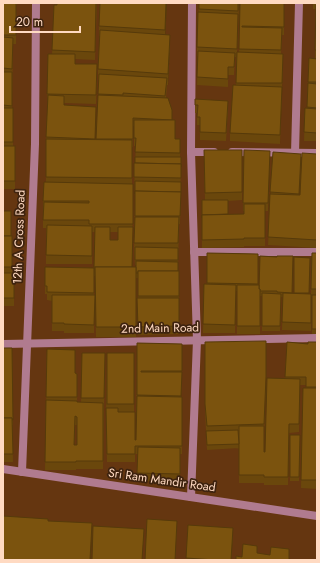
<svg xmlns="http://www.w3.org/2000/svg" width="320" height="563" font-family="Jost,sans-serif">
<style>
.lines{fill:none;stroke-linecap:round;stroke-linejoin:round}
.street{stroke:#b07b8f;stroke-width:8}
.wall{fill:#6a470c;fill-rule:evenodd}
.shaded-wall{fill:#563a0a}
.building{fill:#7b530e;stroke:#563a0a;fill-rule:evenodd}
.labels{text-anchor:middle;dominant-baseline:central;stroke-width:3.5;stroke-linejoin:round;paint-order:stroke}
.street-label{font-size:12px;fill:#ffdac2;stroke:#3e230f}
</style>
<rect width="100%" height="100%" fill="#653610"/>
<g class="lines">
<g class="street">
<path d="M191 152H214"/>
<path d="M232 152 317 153"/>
<path d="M295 153 299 3"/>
<path d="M194 252H317"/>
<path d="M3 344 317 338"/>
<path d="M3 469 317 516"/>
<path d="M22 472 35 144 36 3"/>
<path d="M191 497 197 340 191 152 192 3"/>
</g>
</g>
<g class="wall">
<path d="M3 3H17V5H16V44H13L12 108H13V146H15V189H3Z"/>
<path d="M97 3 95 60 75 59V64H97L96 104 64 103V105L96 115 95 139H96L99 80H98V69L100 36H99V26L167 3 165 35 170 45 168 85H167L166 98 172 120 175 139H180V157H181L180 224H179L178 265V271H179V334L138 335V278H136V265H135L134 251 135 199 134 163H135L136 146H134V126H133V147H132V184H133L132 267H136V337H96L95 276H94L95 232H92V264H46V228H43V201L46 182V139L48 102 47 94 52 54 54 5ZM110 232H118V240H110Z"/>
<path d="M199 3H239L237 52H239L240 3H284V35H282L281 53 283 62 280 144 230 141V133L236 85V57H235L234 75H228V87L197 85 198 56H197V47Z"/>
<path d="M313 3H317V58H315L316 9H313Z"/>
<path d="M309 58 317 59V141H304L305 108H307Z"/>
<path d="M195 105 228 109 226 141 200 140V125H197V113H195Z"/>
<path d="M204 150H242V200L228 201V214H244V211H243L244 150 270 159 268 211H265V246H244V247L202 248V200H205Z"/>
<path d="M273 152 301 162 299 195H300L317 154V248L268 245Z"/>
<path d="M3 211 11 236H12V273H14V306H3Z"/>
<path d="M207 253 258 254V285L259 289 277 257 293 256 292 294H311L312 253H317V334H312V297H311V331L282 330 283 297H281L280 331H262V296H260V334H237V291H236L235 333H203L204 284H207Z"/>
<path d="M45 267 94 268V333H64V331H52V301L47 300V294H45Z"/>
<path d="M205 342 266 385 264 432V452H265L285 379 287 342 308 344 317 342V489L301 488 303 388H306V385H300L299 432 289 433 288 485H264V483H239V433H238L239 448 207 450 205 412Z"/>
<path d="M137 343 182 344 181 397H182V454H180V482L137 481 138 454H135V462H107L106 416 107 353H134V412L135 440H136Z"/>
<path d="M3 348 13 420V425H12L13 462H3Z"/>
<path d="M47 349 75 373 77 374V402L81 403 82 353H105L103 469H76V470H45ZM75 425H77V445H74Z"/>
<path d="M290 435H300L299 481H290Z"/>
<path d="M188 525 233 536 231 560H186Z"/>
</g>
<g class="shaded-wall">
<path d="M166 3H167L165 41V30Z"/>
<path d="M170 35V45L168 85V74Z"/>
<path d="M283 54 282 95 280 144 282 87Z"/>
<path d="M270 151V159L268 211V203Z"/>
<path d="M92 523 91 560H90Z"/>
<path d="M233 528V536L231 560Z"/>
</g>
<g class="building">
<rect x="3" y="3" width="13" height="32"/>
<path d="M57 3H96L95 52 52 50 54 5H57Z"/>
<path d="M100 3H166L165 30 99 26Z"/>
<path d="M199 3H238V11L199 9Z"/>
<path d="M240 3H284V27L242 26V27L282 28 281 50 239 49Z"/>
<path d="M316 5H317V50H315Z"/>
<path d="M198 12 238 14 237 49 197 47Z"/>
<path d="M100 30 170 35 168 74 98 69Z"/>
<path d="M3 37 13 38 12 69 3 68Z"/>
<path d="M198 51 235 53 234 67H228V79L197 77Z"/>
<path d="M237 52 283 54 282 83H236Z"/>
<path d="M48 54H75V64H97L96 95 47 94Z"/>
<path d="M309 58 317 59V82H308Z"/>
<path d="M3 72H12V106L3 105Z"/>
<path d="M99 74 167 78 165 96 123 93V95L98 94Z"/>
<path d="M308 83 317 84V108L307 107Z"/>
<path d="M233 85 282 87 280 135 230 133Z"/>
<path d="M48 95 64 96V105L96 107 95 139 46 137Z"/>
<path d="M98 95 168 98 172 110V120L133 118V139H96Z"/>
<path d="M195 99 228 101 226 133 200 132V117H197L198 105H195Z"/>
<rect x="3" y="108" width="10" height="34"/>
<path d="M305 108 317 109V133L304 132Z"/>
<path d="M134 120H175V139H180V153L135 152 136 138H134Z"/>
<path d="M46 139 132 140V178L46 177Z"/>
<rect x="3" y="146" width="12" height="35"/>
<path d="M204 150H242V192L205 193Z"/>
<path d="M244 150 270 151 268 203H243Z"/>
<path d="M273 152 301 154 299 194 270 192Z"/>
<path d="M302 153 317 154V240L268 237 270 194 300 195Z"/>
<path d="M135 157H181V167V164L135 163Z"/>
<path d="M134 163 181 164V178L134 177Z"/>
<path d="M135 181 181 182V192L135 191V194Z"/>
<path d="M44 182 133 184V224H89V220H43L44 202 89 203V201H43Z"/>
<path d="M135 191 181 192 180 216H135Z"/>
<path d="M202 200H228V214L202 215V218Z"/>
<path d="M244 204H265V238H244V239L202 240V215L244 214Z"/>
<rect x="3" y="211" width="8" height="25"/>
<path d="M135 217H179L178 243H134Z"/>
<path d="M47 225 92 226V256L46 255Z"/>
<path d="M95 227H110V240H118V227H133L132 267H94Z"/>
<rect x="3" y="236" width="9" height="31"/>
<path d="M135 247 178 248V260H135Z"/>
<path d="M207 253 258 254V284L207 283Z"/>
<path d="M312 253H317V289H311Z"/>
<path d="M260 256 277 257V256H293L292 293 277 292V291H260V289H259Z"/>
<path d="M294 257 310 258 309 293H294Z"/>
<path d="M136 261 178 262V271H138V273H136Z"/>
<path d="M45 267 94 268V293L47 292V286H45Z"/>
<path d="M95 267H136V327H96Z"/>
<rect x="138" y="271" width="41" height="25"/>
<rect x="3" y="273" width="11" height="25"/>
<path d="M204 284 236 285 235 325 203 324Z"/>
<path d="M237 285H259V289H260V326H237Z"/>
<path d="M262 293 281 294 280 326H262Z"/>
<path d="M283 293 311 294V323L282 322Z"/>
<path d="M52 295H95L94 325 64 324V323H52Z"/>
<rect x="312" y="295" width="5" height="34"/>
<path d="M137 298H179V326L138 327Z"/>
<path d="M266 341V377L264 424 207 426 205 404V342Z"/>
<path d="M287 342 308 344V342H317V387H306V377H285Z"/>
<path d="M137 343 182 344V371H141V372H182L181 396 137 395Z"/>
<path d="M3 348H12L13 420H12V418H3Z"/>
<path d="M47 349 75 350V373L77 374V397H46Z"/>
<path d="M82 353H105L104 398H81Z"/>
<rect x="107" y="353" width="27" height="51"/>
<path d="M267 378 300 379 299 424H289L288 477H264V475H239V426H264V452H265Z"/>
<path d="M303 388H317V480H301Z"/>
<path d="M137 396 182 397V446H135V454H107L106 408H118V412H135V440H136Z"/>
<path d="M46 400 77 401V402L103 403V461H76V462H45ZM75 416 77 417V445H74Z"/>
<path d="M3 418H12L13 454H3Z"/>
<path d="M238 430 239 444 207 445 206 431Z"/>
<path d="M290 435H300L299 477H290Z"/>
<path d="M138 447 180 448V474L137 473Z"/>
<path d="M3 516 48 519V521L92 523 90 560H3Z"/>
<path d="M147 519 177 521 175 560H145Z"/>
<path d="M188 525 233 528 231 560H215L186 558Z"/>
<path d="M93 526 144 529 142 560H92Z"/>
<path d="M243 544 257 546V553L270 555 271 547 289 549V559L294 560H236V556L242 557Z"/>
</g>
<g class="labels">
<g class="street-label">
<text transform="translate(19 237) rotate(-88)">12th A Cross Road</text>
<text transform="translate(160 328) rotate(-1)">2nd Main Road</text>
<text transform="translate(162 480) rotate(8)">Sri Ram Mandir Road</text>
</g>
</g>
<rect width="320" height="563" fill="none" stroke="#ffdac2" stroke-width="8"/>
<path d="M10 26v6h70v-6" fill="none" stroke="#ffdac2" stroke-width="2"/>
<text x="16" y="26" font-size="12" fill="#ffdac2" stroke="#3e230f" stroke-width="3" paint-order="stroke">20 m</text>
</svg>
